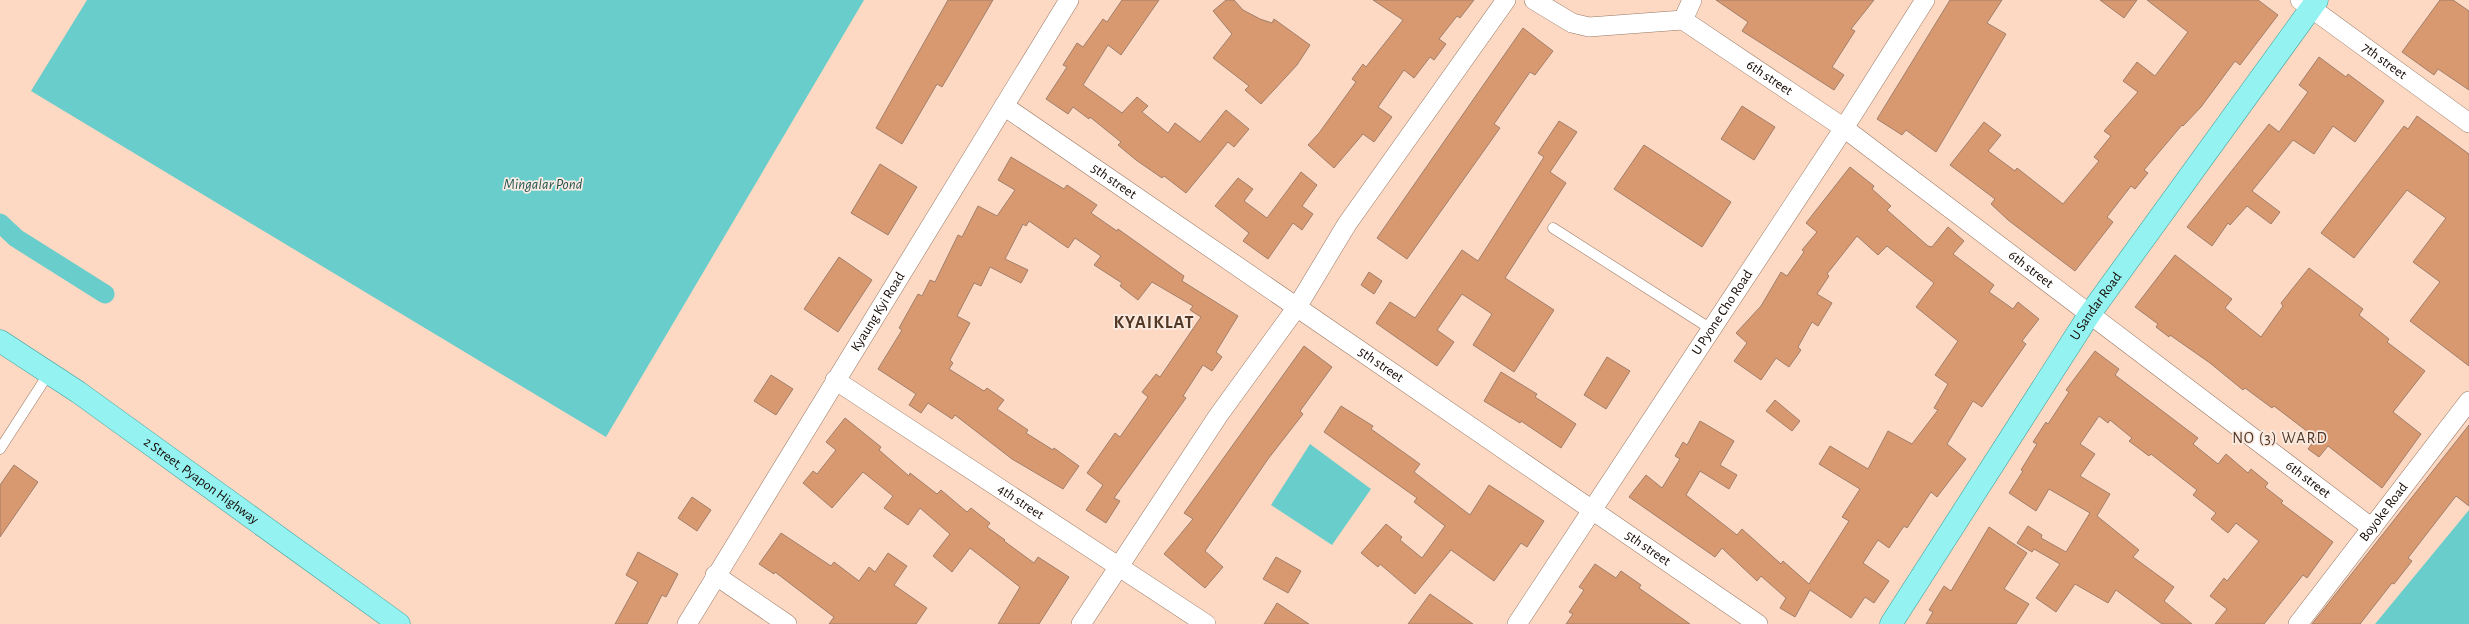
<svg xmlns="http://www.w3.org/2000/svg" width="2469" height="624" font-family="'Alegreya Sans',sans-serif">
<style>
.water{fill:#68cdcb}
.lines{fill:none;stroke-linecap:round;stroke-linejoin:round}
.canal{stroke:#68cdcb;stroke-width:19}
.building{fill:#d99970;stroke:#a07f6b}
.lane-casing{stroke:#977763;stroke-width:11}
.street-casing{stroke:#977763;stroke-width:20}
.primary-casing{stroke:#389b97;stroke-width:23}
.lane{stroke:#fff;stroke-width:10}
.street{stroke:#fff;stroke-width:19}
.primary{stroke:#94f2f1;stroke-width:22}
.labels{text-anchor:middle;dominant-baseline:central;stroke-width:3.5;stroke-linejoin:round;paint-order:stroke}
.street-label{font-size:14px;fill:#140803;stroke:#faebe2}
.water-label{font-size:15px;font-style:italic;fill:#265453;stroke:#faebe2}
.quarter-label{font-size:16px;letter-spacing:1px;fill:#543826;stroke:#faebe2}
.district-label{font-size:18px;font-weight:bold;letter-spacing:1px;fill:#543826;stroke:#faebe2}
</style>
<rect width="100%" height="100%" fill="#fdd9c3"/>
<g class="water">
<path d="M87 0H864L606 437 31 91Z"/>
<path d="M1310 444 1371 489 1332 545 1271 505Z"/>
<path d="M2469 510V624H2375Z"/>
</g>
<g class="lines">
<path class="canal" d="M0 223 16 238 105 294"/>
</g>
<g class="building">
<path d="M948 0H993L942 87 937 84 902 144 876 128Z"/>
<path d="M1122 0H1159L1121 55 1108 45 1083 85 1122 113 1137 97 1148 106 1142 112 1168 133 1175 123 1200 142 1226 110 1249 129 1234 147 1228 142 1186 193 1164 176 1162 178 1136 160 1118 145 1121 142 1090 117 1089 119 1073 107 1068 114 1046 99 1067 67 1063 65 1077 43 1083 47 1103 19 1107 22Z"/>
<path d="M1226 0H1234L1243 10 1260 19 1272 23 1274 19 1310 45 1297 65 1261 104 1245 90 1249 86 1213 58 1232 34 1213 11Z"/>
<path d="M1373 0H1474L1460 18 1457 16 1439 39 1446 44 1434 60 1430 57 1414 78 1404 70 1378 107 1392 117 1374 142 1363 134 1334 168 1308 145 1319 133 1356 82 1352 79 1363 64 1366 67 1403 20Z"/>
<path d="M1716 0H1874L1851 29 1855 31 1832 67 1844 75 1834 90 1742 31 1748 22Z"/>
<path d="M1950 0H2002L1987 23 2006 34 1936 152 1906 130 1902 135 1877 119Z"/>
<path d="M2100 0H2137L2124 18Z"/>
<path d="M2147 0H2258L2278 15 2240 65 2235 61 2201 107 2183 126 2182 125 2144 170 2148 173 2135 189 2131 186 2107 217 2113 222 2075 271 2008 220 1991 204 1995 199 1950 165 1984 122 2001 135 1988 151 2015 171 2017 168 2063 204 2099 161 2094 157 2111 136 2104 131 2138 92 2123 81 2137 62 2155 76 2188 32Z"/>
<path d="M2440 0H2453L2469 11V90L2438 69 2434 75 2402 52Z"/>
<path d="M1523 28 1553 51 1535 75 1530 72 1494 124 1500 128 1407 259 1377 238Z"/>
<path d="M2319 57 2346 77 2348 74 2384 101 2355 142 2333 126 2314 154 2293 140 2252 191 2280 212 2271 224 2247 206 2230 225 2228 223 2212 246 2187 227 2269 124 2279 132 2308 92 2299 85Z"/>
<path d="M1742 106 1775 127 1754 160 1721 139Z"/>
<path d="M2417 116 2469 154V366L2410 321 2440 282 2413 262 2446 218 2407 190 2354 258 2321 233 2404 126 2408 129Z"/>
<path d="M1559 121 1577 132 1550 172 1566 183 1505 278 1554 310 1514 372 1473 345 1492 314 1462 294 1437 330 1454 342 1437 366 1376 323 1390 302 1415 318 1462 250 1478 261 1544 157 1538 153Z"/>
<path d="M1644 145 1731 202 1702 247 1614 189Z"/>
<path d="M1011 157 1064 189 1067 185 1097 205 1091 213 1117 231 1118 229 1184 276 1182 281 1238 316 1216 352 1222 357 1212 371 1203 365 1183 396 1186 398 1114 498 1120 501 1106 523 1086 510 1103 485 1087 473 1115 433 1120 437 1148 397 1142 392 1156 374 1160 377 1201 317 1190 310 1193 306 1152 282 1138 300 1120 286 1122 283 1094 265 1101 256 1075 238 1068 248 1029 221 1026 226 1023 224 1005 259 1028 270 1021 283 990 267 981 286 974 283 957 316 970 323 950 360 953 363 949 369 984 391 987 388 1004 400 997 409 1028 430 1026 433 1053 450 1054 448 1079 466 1063 489 1012 459 955 415 952 419 928 403 921 413 909 405 916 394 878 369 902 330 899 328 918 294 922 296 930 280 935 282 958 235 962 237 978 206 997 216 1015 190 998 180Z"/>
<path d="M880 164 917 187 888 235 851 213Z"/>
<path d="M1850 167 1874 186 1872 189 1891 206 1887 210 1928 246 1932 247 1948 227 1964 241 1953 254 1994 285 1989 292 2013 309 2018 302 2039 319 2022 341 2026 344 1982 407 1973 401 1947 444 1966 459 1937 497 1931 492 1907 528 1904 526 1889 548 1878 540 1863 563 1889 581 1874 603 1865 597 1851 618 1810 590 1795 617 1780 608 1786 598 1761 576 1757 581 1722 548 1715 557 1629 497 1646 475 1662 488 1680 459 1675 456 1683 442 1687 445 1700 421 1734 441 1720 465 1737 475 1729 489 1700 471 1686 495 1737 535 1742 529 1781 564 1783 561 1809 584 1849 521 1842 517 1860 489 1819 464 1830 446 1868 469 1888 431 1912 444 1938 410 1934 408 1948 384 1935 375 1958 341 1916 307 1934 283 1887 246 1878 255 1857 236 1827 274 1829 276 1817 294 1832 303 1818 326 1812 322 1798 347 1801 350 1789 367 1776 358 1761 380 1734 361 1747 343 1736 333 1761 306 1781 272 1787 276 1804 252 1802 250 1817 232 1806 223Z"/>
<path d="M1301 172 1317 185 1302 206 1313 214 1302 230 1293 223 1268 259 1243 241 1249 233 1215 206 1238 178 1253 189 1244 201 1267 218Z"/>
<path d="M2175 255 2232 299 2225 308 2261 337 2283 306 2281 303 2309 268 2363 309 2359 315 2389 339 2387 342 2425 371 2393 412 2421 434 2382 488 2328 446 2319 457 2308 449 2316 438 2274 406 2272 408 2245 388 2243 390 2210 363 2170 335 2169 337 2156 327 2158 324 2135 307Z"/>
<path d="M839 257 872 280 838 332 804 309Z"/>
<path d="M1369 272 1382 281 1374 294 1361 285Z"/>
<path d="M1304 346 1332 367 1300 411 1303 414 1268 459 1205 551 1223 567 1205 588 1164 554 1193 519 1184 513Z"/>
<path d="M2095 351 2119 369 2115 375 2198 438 2193 444 2218 464 2226 454 2248 473 2251 469 2268 483 2265 487 2283 501 2281 503 2333 542 2307 578 2303 575 2264 624H2215L2227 609 2210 596 2224 578 2227 581 2259 541 2236 523 2228 533 2211 519 2216 513 2193 495 2197 490 2151 454 2149 456 2129 441 2132 438 2110 420 2108 423 2099 416 2080 444 2095 454 2080 476 2110 494 2097 516 2139 550 2133 557 2174 587 2164 601 2192 624H2162L2116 590 2108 603 2075 584 2056 612 2036 598 2060 564 2034 549 2032 552 2017 543 2028 526 2042 535 2041 538 2066 552 2090 513 2049 489 2036 511 2009 493 2023 471 2021 470 2037 444 2033 442 2046 422 2048 424 2069 392 2066 390Z"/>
<path d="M1607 357 1630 371 1606 409 1584 395Z"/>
<path d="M1501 372 1537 394 1535 397 1576 424 1561 448 1521 421 1520 423 1484 401Z"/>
<path d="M771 375 793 389 776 415 754 401Z"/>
<path d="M1775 400 1800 421 1792 431 1766 411Z"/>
<path d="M1341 406 1373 426 1371 429 1420 464 1414 472 1470 515 1489 485 1544 521 1527 547 1521 543 1494 581 1451 550 1415 594 1380 564 1378 567 1361 553 1386 524 1402 537 1400 540 1422 558 1445 526 1414 502 1417 498 1324 432Z"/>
<path d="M845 418 881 447 879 450 909 476 910 473 937 494 941 490 967 512 971 508 990 523 987 527 1005 540 1004 541 1034 563 1038 557 1069 577 1039 624H998L1020 587 970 548 952 572 933 556 950 534 920 508 908 525 884 508 893 496 863 472 832 508 803 483 813 471 817 474 836 450 826 442Z"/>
<path d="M2469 425V506L2456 496 2408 558 2412 561 2394 584 2392 583 2360 624H2312Z"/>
<path d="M14 465 38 482 0 537V485Z"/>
<path d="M692 497 711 510 697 531 678 518Z"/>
<path d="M1989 527 2027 553 2004 589 2029 604 2016 624H1926L1933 612 1929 610 1944 586 1951 591Z"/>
<path d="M781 533 831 566 834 562 859 581 869 567 875 572 888 553 907 566 894 585 927 608 916 624H829L834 617 775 572 774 574 759 564Z"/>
<path d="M638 552 678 574 666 597 662 595 647 624H615L638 582 626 575Z"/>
<path d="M1276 557 1301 571 1288 593 1263 579Z"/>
<path d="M1595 564 1616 578 1621 571 1641 585 1639 588 1690 624H1566L1573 614 1569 612 1584 590 1579 587Z"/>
<path d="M1430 594 1473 624H1408Z"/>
<path d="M1277 603 1309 624H1264Z"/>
</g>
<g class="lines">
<g class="lane-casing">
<g id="lane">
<path d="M1553 228 1711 329"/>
<path d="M0 449 49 373"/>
</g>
</g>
<g class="street-casing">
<g id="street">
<path d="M1534 0 1572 23 1589 27 1683 20"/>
<path id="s1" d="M2300 0 2469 123"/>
<path id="s2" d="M1683 20 1844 128 2372 528"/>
<path d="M1683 20 1692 0"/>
<path id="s3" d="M1004 106 1758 624"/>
<path id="s4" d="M835 380 1206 624"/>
<path d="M715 575 787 624"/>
<path id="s5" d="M687 624 1069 0"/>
<path d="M1081 624 1218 416 1297 307 1347 224 1506 0"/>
<path id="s6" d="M1517 624 1844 128 1925 0"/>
<path id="s7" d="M2298 624 2469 401"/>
</g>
</g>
<g class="primary-casing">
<g id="primary">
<path id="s8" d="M0 341 78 392 399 624"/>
<path id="s9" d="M1891 624 2089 315 2317 0"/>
</g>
</g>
<use href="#lane" class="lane"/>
<use href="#street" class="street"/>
<use href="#primary" class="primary"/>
</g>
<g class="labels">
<g class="street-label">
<text stroke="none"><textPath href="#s1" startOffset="104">7th street</textPath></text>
<text stroke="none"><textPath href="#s2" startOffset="104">6th street</textPath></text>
<text stroke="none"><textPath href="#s3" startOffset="133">5th street</textPath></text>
<text stroke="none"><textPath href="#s2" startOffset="428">6th street</textPath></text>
<text stroke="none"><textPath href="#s9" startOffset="378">U Sandar Road</textPath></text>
<text stroke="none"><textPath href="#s5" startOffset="366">Kyaung Kyi Road</textPath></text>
<text stroke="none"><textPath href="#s6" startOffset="373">U Pyone Cho Road</textPath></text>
<text stroke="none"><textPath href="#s3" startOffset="457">5th street</textPath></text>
<text stroke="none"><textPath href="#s8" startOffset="245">2 Street, Pyapon Highway</textPath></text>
<text stroke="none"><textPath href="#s2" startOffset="776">6th street</textPath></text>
<text stroke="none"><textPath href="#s4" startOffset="222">4th street</textPath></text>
<text stroke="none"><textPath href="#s7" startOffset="141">Boyoke Road</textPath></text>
<text stroke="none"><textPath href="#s3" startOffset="781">5th street</textPath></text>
</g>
<g class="water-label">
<text x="543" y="184">Mingalar Pond</text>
</g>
<g class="quarter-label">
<text x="2280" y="438">NO (3) WARD</text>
</g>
<g class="district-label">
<text x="1154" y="323">KYAIKLAT</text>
</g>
</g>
</svg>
